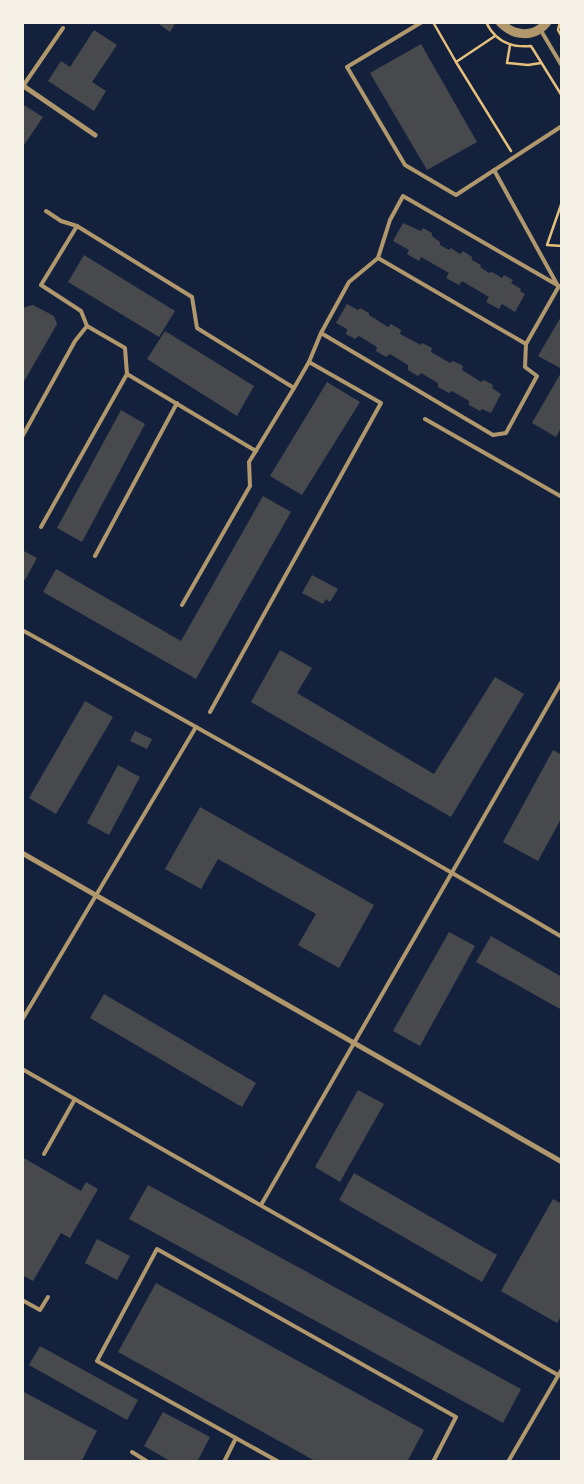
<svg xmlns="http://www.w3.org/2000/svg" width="584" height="1484" font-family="Commissioner,sans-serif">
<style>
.building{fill:#48494c}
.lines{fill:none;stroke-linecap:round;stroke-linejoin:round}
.path{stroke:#e5c07b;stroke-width:2.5}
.service{stroke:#b1986c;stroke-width:4}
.minor{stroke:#b1986c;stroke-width:5}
.tertiary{stroke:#b1986c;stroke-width:9}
</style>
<rect width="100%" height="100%" fill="#14213d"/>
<g class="building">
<path d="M156 22H176L170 32Z"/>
<path d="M94 30 117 45 92 82 106 91 94 111 48 81 61 61 70 67Z"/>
<path d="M421 44 477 142 427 170 370 73Z"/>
<path d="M22 104 43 117 22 148Z"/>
<path d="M403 223 421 231 423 228 432 233V236L440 242V245L449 250 451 248 460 254 463 251 472 257V260L481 265 480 267 489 273 492 272 502 278 504 275 513 280 511 283 521 289 520 291 525 294 515 312 502 304 499 309 486 302 489 297 462 281 459 285 446 278 449 273 421 257 419 261 407 254 409 250 393 241Z"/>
<path d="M84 255 175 311 159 337 68 282Z"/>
<path d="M347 304 358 310 360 308 369 313V315L388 327 391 324 401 330 400 334 421 345 422 343 432 348 431 352 450 363 453 361 463 366 462 370 481 382 484 380 493 385 492 388 501 394 491 413 482 409 480 411 469 405V401L452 391 449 393 438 387V383L421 373 418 376 408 370V365L390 354 386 357 376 351 377 347 359 336 355 339 346 334 347 329 336 323Z"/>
<path d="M33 305 54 316 57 324 22 385V311L25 307Z"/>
<path d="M562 315V369L538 356Z"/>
<path d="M165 331 254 386 237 416 147 359Z"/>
<path d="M562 371V426L556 437 532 423Z"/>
<path d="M327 382 360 402 302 495 270 476Z"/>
<path d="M121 410 145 424 82 542 57 528Z"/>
<path d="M263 496 291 512 196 679 43 592 56 569 181 641Z"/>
<path d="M22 550 37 558 25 580 22 579Z"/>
<path d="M312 575 338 589 330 602 326 599 323 604 302 593Z"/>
<path d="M280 650 312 668 297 693 434 774 495 677 524 694 451 817 251 702Z"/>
<path d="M85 701 113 717 56 814 29 798Z"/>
<path d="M135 731 152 739 147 749 130 741Z"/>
<path d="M553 750 562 755V817L538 861 503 842Z"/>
<path d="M118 765 140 777 109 835 87 823Z"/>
<path d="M200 807 374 905 339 968 298 945 316 914 218 859 201 889 165 869Z"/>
<path d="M449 932 475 946 420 1046 393 1031Z"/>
<path d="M491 936 562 977V1010L476 962Z"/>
<path d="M104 994 256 1083 242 1107 90 1018Z"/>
<path d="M358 1090 384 1104 340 1182 315 1167Z"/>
<path d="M22 1157 81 1191 86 1182 98 1189 70 1238 61 1233 33 1281 22 1275Z"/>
<path d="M354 1173 497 1255 482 1282 339 1200Z"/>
<path d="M148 1185 521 1389 503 1423 129 1219Z"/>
<path d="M553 1199 562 1204V1315L557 1323 501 1291Z"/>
<path d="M97 1239 130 1256 117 1280 85 1263Z"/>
<path d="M156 1283 424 1430 407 1462H317L118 1352Z"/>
<path d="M40 1346 138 1400 127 1420 29 1365Z"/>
<path d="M22 1391 97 1431 81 1462H22Z"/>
<path d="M163 1412 210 1437 197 1462H172L144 1446Z"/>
</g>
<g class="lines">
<g class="path">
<path d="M433 22 456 62"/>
<path d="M486 22C495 41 511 48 531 46L562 96"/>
<path d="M560 22 558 30 562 37"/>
<path d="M495 36 456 62 511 151"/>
<path d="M510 45 507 63 528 65 541 63"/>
<path d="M562 202 547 245 562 246"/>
</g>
<g class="service">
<path d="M422 22 347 67 405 165 456 195 562 126"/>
<path d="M540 29 562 66"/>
<path d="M23 86 63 28"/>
<path d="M494 170 558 286"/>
<path d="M46 211 61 221 77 226 192 297 197 328 294 388 309 362 381 403 210 712"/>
<path d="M77 226 41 285 81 311 87 326 125 348 127 374 256 451"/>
<path d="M378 258 526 344"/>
<path d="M309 362 321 333 349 282 378 258 390 220 403 196 559 286 526 344 525 367 537 376 506 433 493 435 321 333"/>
<path d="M425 419 562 497"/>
<path d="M22 437 75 341 87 326"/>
<path d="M41 527 127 374"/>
<path d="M95 556 177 403"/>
<path d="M182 605 250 486 249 462 294 388"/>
<path d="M22 630C203 730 383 832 562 937"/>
<path d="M22 1020 196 727"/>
<path d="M22 1069 558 1375"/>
<path d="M44 1154 75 1099"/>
<path d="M261 1205 562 681"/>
<path d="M22 1300 40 1310 48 1297"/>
<path d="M132 1452 148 1462"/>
<path d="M224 1462 236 1438"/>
<path d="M279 1462 97 1361 157 1249 456 1417 433 1462"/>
<path d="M508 1462 562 1369"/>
</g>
<g class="minor">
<path d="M22 85 95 135"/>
<path d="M22 853 562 1162"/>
</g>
<path class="tertiary" d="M500 22C513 36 534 39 547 22"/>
</g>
<rect width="584" height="1484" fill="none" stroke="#f6f1e7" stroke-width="48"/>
</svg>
